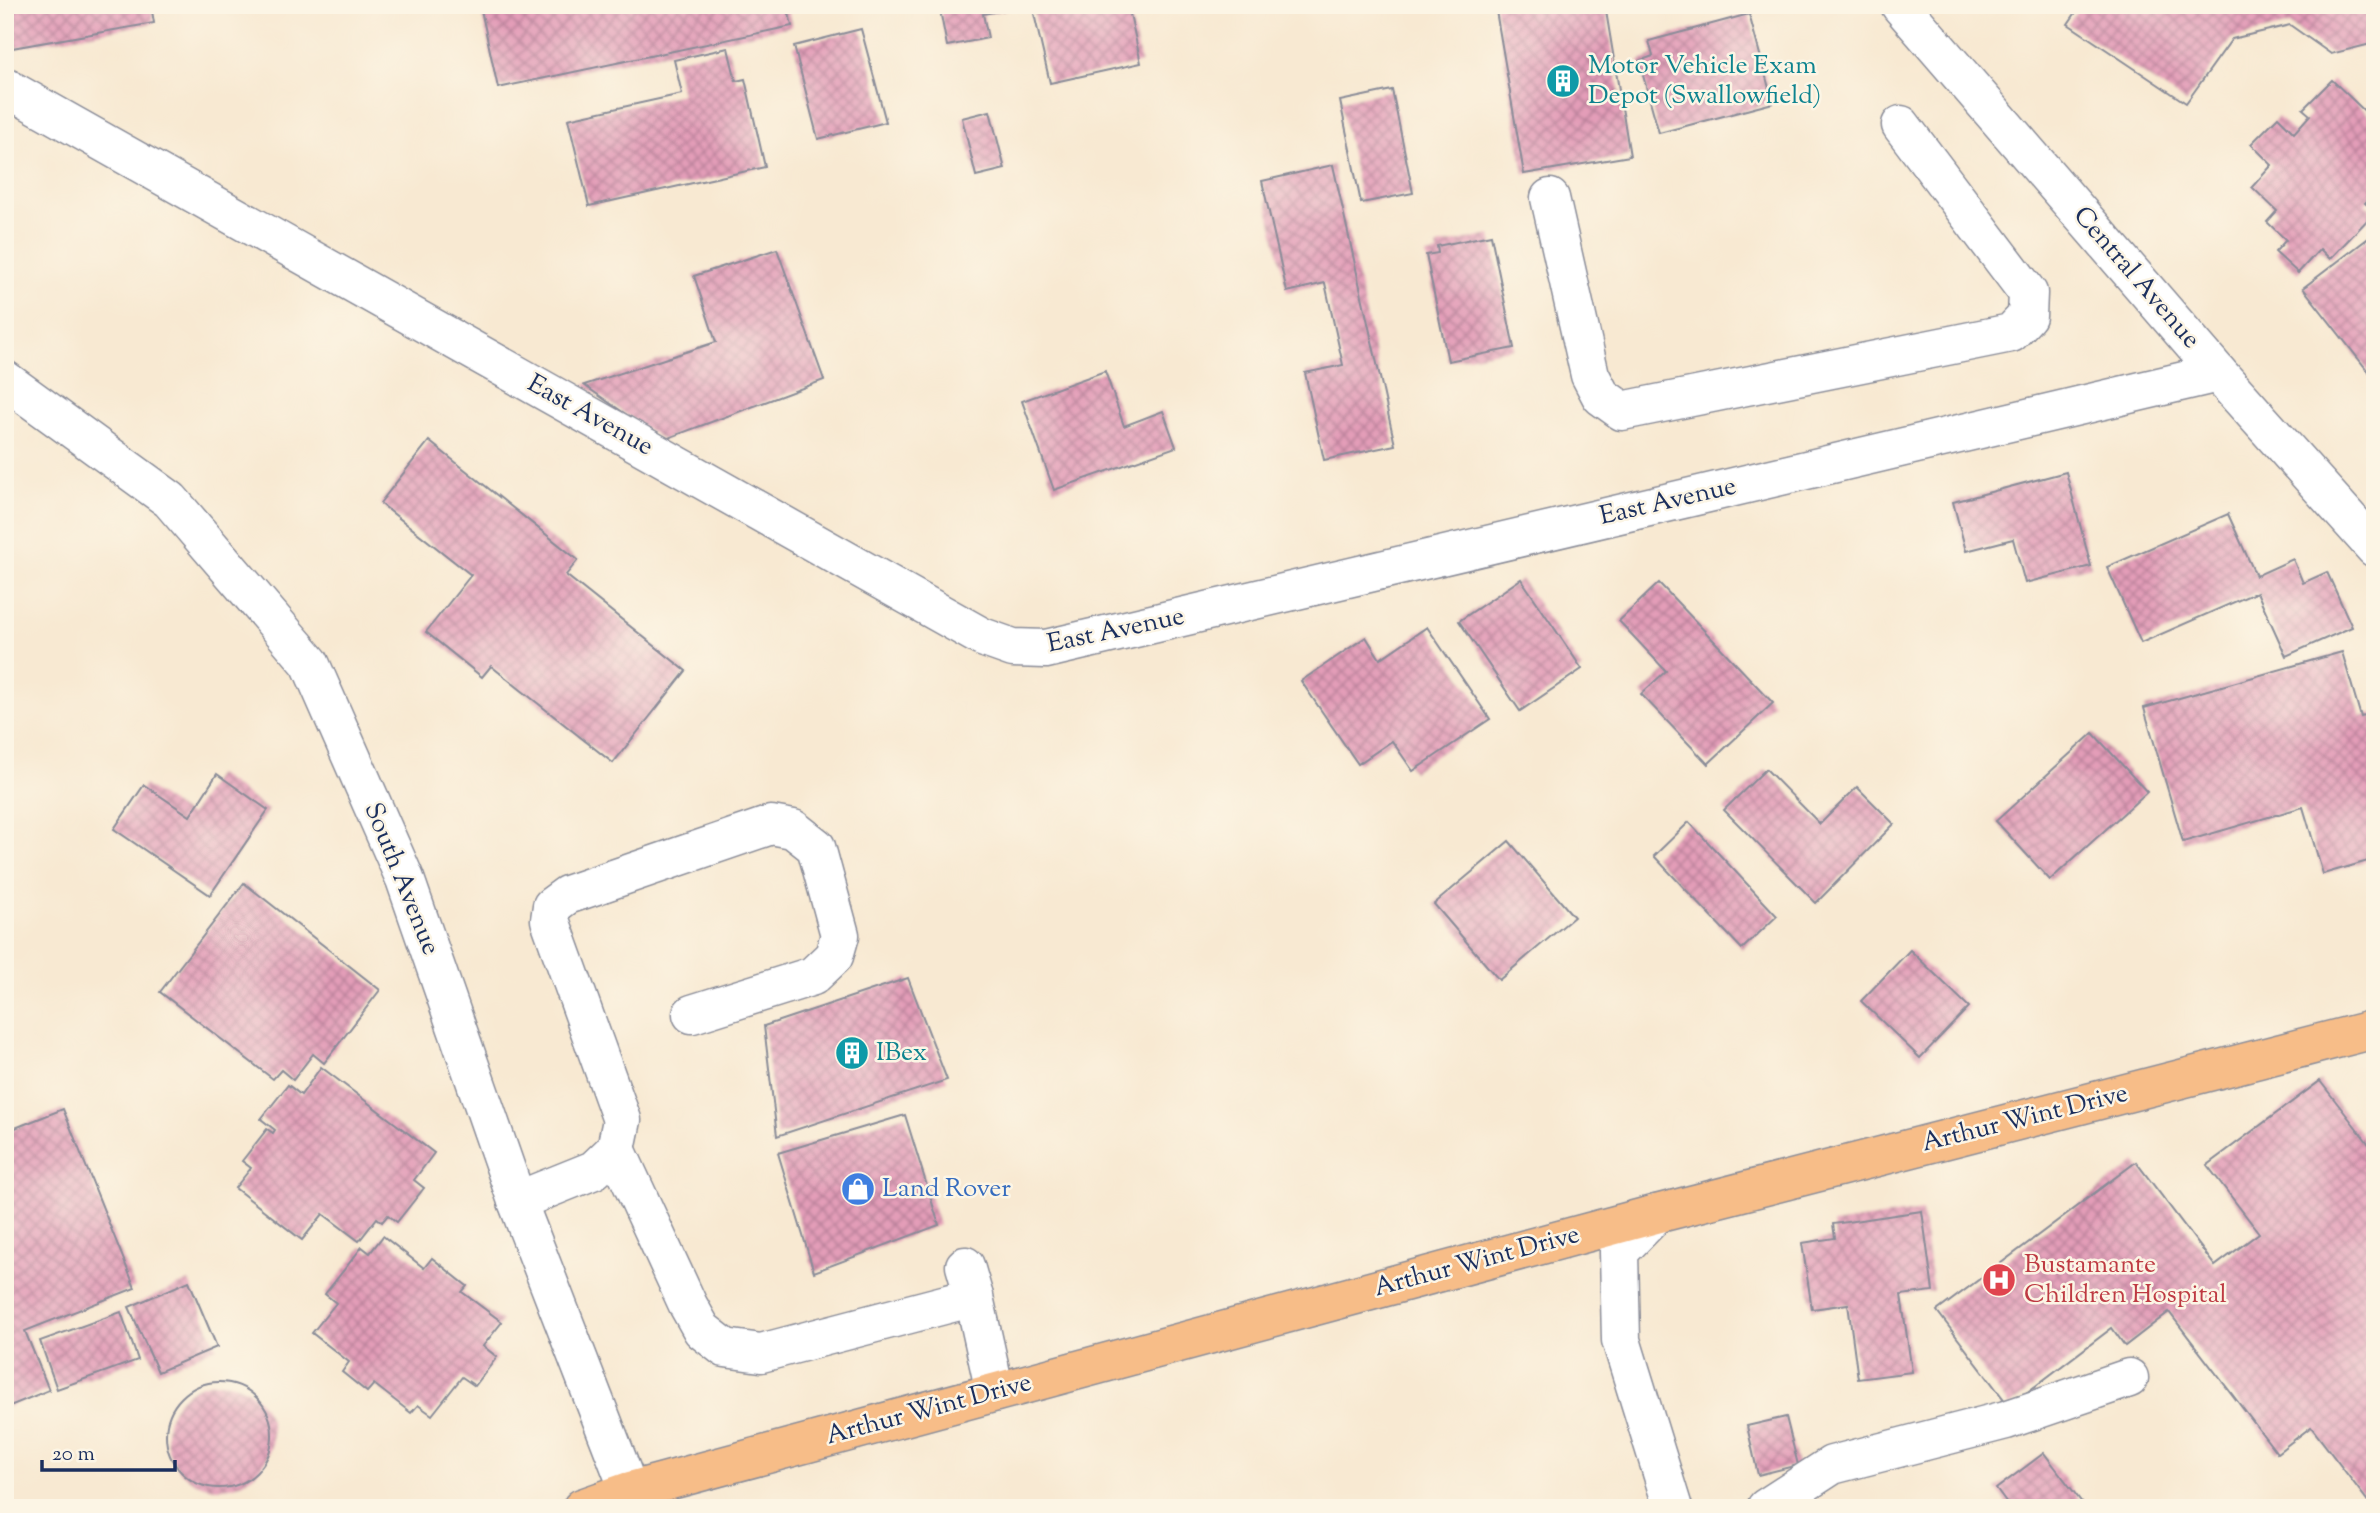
<svg xmlns="http://www.w3.org/2000/svg" width="2380" height="1513" font-family="'Sorts Mill Goudy',serif">
<style>
.building{fill:url(#building-cross-hatch)}
.lines{fill:none;stroke-linecap:round;stroke-linejoin:round}
.minor-casing{stroke:#8a8c98;stroke-width:41}
.major-casing{stroke:#8a8c98;stroke-width:41}
.minor{stroke:#fff;stroke-width:38}
.major{stroke:#f7bd88;stroke-width:38}
.labels{text-anchor:middle;dominant-baseline:central;stroke-width:5;stroke-linejoin:round;paint-order:stroke}
.culture-label{font-size:26px;fill:#0d838f;stroke:#fcf5e5;text-anchor:start}
.street-label{font-size:26px;fill:#1b2f5e;stroke:#fcf5e5}
.shop-label{font-size:26px;fill:#366cbe;stroke:#fcf5e5;text-anchor:start}
.health-label{font-size:26px;fill:#be3a42;stroke:#fcf5e5;text-anchor:start}
</style>
<defs>
<pattern id="building-cross-hatch" width="8" height="8" patternUnits="userSpaceOnUse" patternTransform="scale(1.75)"><rect width="8" height="8" fill="#e39db8"/><path d="M0 0l8 8M0 8l8-8" fill="none" stroke="#b78099"/></pattern>
</defs>
<rect width="100%" height="100%" fill="#fcf5e5"/>
<filter id="ink" filterUnits="userSpaceOnUse"><feTurbulence type="fractalNoise" baseFrequency=".0143" numOctaves="2"/><feDisplacementMap in="SourceGraphic" scale="14" xChannelSelector="R" yChannelSelector="G"/><feConvolveMatrix kernelMatrix="1 2 1 2 8 2 1 2 1" color-interpolation-filters="sRGB"/></filter>
<filter id="wash" filterUnits="userSpaceOnUse"><feTurbulence type="fractalNoise" baseFrequency=".00686" numOctaves="4" result="noise"/><feDisplacementMap in="SourceGraphic" scale="28" xChannelSelector="R" yChannelSelector="G"/><feGaussianBlur stdDeviation="1.57" result="paint"/><feColorMatrix in="noise" values="0 0 0 0 0 0 0 0 0 0 0 0 0 0 0 0 0 1.4 0 .05"/><feComposite in="paint" operator="in"/></filter>
<g filter="url(#wash)">
<rect width="100%" height="100%" fill="#f8e9d2"/>
<g id="blocks">
<g class="building">
<path d="M5 5H151L154 23 12 48Z"/>
<path d="M480 5H787L792 26 498 88Z"/>
<path d="M939 5H1021V7L983 14 988 38 947 46Z"/>
<path d="M1032 5H1128L1141 63 1050 83Z"/>
<path d="M1495 5H1605L1630 156 1524 174Z"/>
<path d="M2081 5H2375V43L2331 54 2290 25 2232 39 2186 103 2068 24Z"/>
<path d="M1749 14 1773 103 1659 133 1639 61 1653 56 1649 41Z"/>
<path d="M861 29 886 122 818 139 794 46Z"/>
<path d="M728 48 736 81 745 79 765 167 589 206 568 119 682 94 674 60Z"/>
<path d="M2332 80 2375 121V193L2365 203 2375 212 2330 259 2320 249 2298 273 2275 252 2286 240 2267 222 2277 211 2252 187 2272 165 2251 144 2278 117 2294 133 2310 115 2303 109Z"/>
<path d="M1392 90 1413 193 1361 203 1340 101Z"/>
<path d="M990 111 1005 169 976 176 962 118Z"/>
<path d="M1333 165 1395 445 1324 460 1305 373 1343 365 1325 283 1287 292 1262 181Z"/>
<path d="M2375 233V380L2303 288Z"/>
<path d="M1491 235 1514 348 1448 361 1426 255 1438 253 1437 246Z"/>
<path d="M777 249 824 380 663 440 584 385 716 342 694 276Z"/>
<path d="M1105 371 1124 426 1163 411 1176 447 1054 490 1022 401Z"/>
<path d="M429 441 578 560 566 575 686 671 613 763 491 666 482 677 426 632 471 575 380 503Z"/>
<path d="M2066 472 2091 566 2025 583 2013 539 1966 551 1953 502Z"/>
<path d="M2228 514 2256 576 2293 559 2303 583 2327 572 2352 627 2286 656 2257 592 2141 643 2107 567Z"/>
<path d="M1521 579 1582 669 1520 711 1459 621Z"/>
<path d="M1659 583 1773 703 1708 764 1641 694 1666 671 1619 621Z"/>
<path d="M1427 627 1490 719 1413 771 1392 741 1358 764 1301 681 1366 637 1380 659Z"/>
<path d="M2342 652 2361 717 2375 713V859L2323 874 2303 807 2183 842 2144 708Z"/>
<path d="M2093 733 2147 792 2050 880 1996 821Z"/>
<path d="M1766 769 1820 824 1857 787 1894 824 1816 903 1724 810Z"/>
<path d="M217 774 268 810 210 895 114 829 144 785 190 816Z"/>
<path d="M1689 822 1777 916 1742 949 1654 856Z"/>
<path d="M1509 841 1574 917 1499 980 1434 904Z"/>
<path d="M244 883 380 990 324 1063 313 1054 293 1080 281 1070 273 1079 160 992Z"/>
<path d="M1910 950 1969 1007 1920 1058 1861 1001Z"/>
<path d="M908 978 947 1080 777 1136 764 1026Z"/>
<path d="M321 1067 434 1153 414 1180 424 1188 397 1222 388 1215 382 1222 377 1218 359 1241 323 1214 302 1240 235 1188 251 1168 242 1161 267 1129 273 1133 275 1130 261 1119 288 1085 301 1095Z"/>
<path d="M2320 1081 2375 1152V1508H2373L2311 1427 2277 1453 2169 1312 2125 1346 2112 1328 2009 1406 1937 1311 2136 1162 2215 1266 2259 1233 2207 1165Z"/>
<path d="M63 1109 135 1288 25 1331 49 1390 5 1408V1132Z"/>
<path d="M905 1115 939 1225 814 1272 778 1153Z"/>
<path d="M1922 1211 1933 1291 1901 1295 1912 1372 1858 1379 1848 1304 1812 1309 1802 1243 1835 1238 1833 1224Z"/>
<path d="M383 1236 424 1268 432 1258 467 1286 462 1292 502 1322 483 1346 497 1357 475 1386 462 1377 432 1415 418 1405 411 1413 374 1384 367 1392 342 1372 349 1362 312 1333 336 1303 325 1294 362 1247 370 1253Z"/>
<path d="M189 1281 217 1347 158 1372 129 1307Z"/>
<path d="M121 1312 138 1360 57 1389 40 1341Z"/>
<circle cx="219" cy="1435" r="53"/>
<path d="M1786 1417 1798 1465 1758 1475 1747 1426Z"/>
<path d="M2044 1453 2086 1508H2010L1996 1489Z"/>
</g>
</g>
</g>
<g filter="url(#ink)">
<use href="#blocks" fill-opacity="0" stroke="#8a8c98" stroke-width="2"/>
<g class="lines">
<g class="minor-casing">
<g id="minor">
<path d="M1900 5 2218 373 2375 548"/>
<path d="M5 87 982 637 1013 648 1046 649 2218 373"/>
<path d="M1550 198 1590 375 1601 396 1622 411 2011 333 2027 316 2028 293 1901 125"/>
<path d="M5 380 170 500 310 663 405 879 517 1201 636 1508"/>
<path d="M616 1149 688 1305 702 1330 725 1348 761 1353 974 1297"/>
<path d="M517 1201 594 1170 616 1149 622 1120 550 920 552 906 567 895 771 825 793 829 816 847 840 935 834 956 813 976 692 1014"/>
<path d="M1656 1214 1619 1252 1621 1340 1673 1508"/>
<path d="M965 1266 974 1297 995 1392"/>
<path d="M1766 1508 1832 1465 2006 1420 2129 1378"/>
</g>
</g>
<g class="major-casing">
<path id="major" d="M582 1508 630 1491 1656 1214 2375 1029"/>
</g>
<use href="#minor" class="minor"/>
<use href="#major" class="major"/>
</g>
</g>
<defs>
<g id="building-disc" transform="scale(1.75)"><circle r="9.5" fill="#0f9aa8" stroke="#fcf5e5"/><path d="M-4-6H4V6H1V3H-1V6H-4ZM-2.5-4.3h1.7v1.8h-1.7ZM.8-4.3h1.7v1.8H.8ZM-2.5-1h1.7V.8h-1.7ZM.8-1h1.7V.8H.8Z" fill="#fff"/></g>
<g id="shop-disc" transform="scale(1.75)"><circle r="9.5" fill="#3f7fe0" stroke="#fcf5e5"/><path d="M-5-2.5h2.3a2.7 3.5 0 0 1 5.4 0H5L5.5 6h-11ZM-1.5-2.5h3a1.5 2.3 0 0 0-3 0Z" fill="#fff"/></g>
<g id="hospital-disc" transform="scale(1.75)"><circle r="9.5" fill="#e0444e" stroke="#fcf5e5"/><path d="M-5-5h3v3.5h4V-5h3V5h-3V1.5h-4V5h-3Z" fill="#fff"/></g>
</defs>
<g fill-rule="evenodd">
<use href="#building-disc" x="1563" y="81"/>
<use href="#building-disc" x="852" y="1053"/>
<use href="#shop-disc" x="858" y="1189"/>
<use href="#hospital-disc" x="1999" y="1280"/>
</g>
<g class="labels">
<g class="culture-label">
<text x="1588" y="66">Motor Vehicle Exam<tspan x="1588" dy="30">Depot (Swallowfield)</tspan></text>
<text x="876" y="1053">IBex</text>
</g>
<g class="street-label">
<text transform="translate(2136 278) rotate(49)">Central Avenue</text>
<text transform="translate(590 416) rotate(29)">East Avenue</text>
<text transform="translate(1668 502) rotate(-13)">East Avenue</text>
<text transform="translate(1116 631) rotate(-12)">East Avenue</text>
<text transform="translate(401 879) rotate(68)">South Avenue</text>
<text transform="translate(2025 1119) rotate(-14)">Arthur Wint Drive</text>
<text transform="translate(1477 1262) rotate(-15)">Arthur Wint Drive</text>
<text transform="translate(929 1410) rotate(-15)">Arthur Wint Drive</text>
</g>
<g class="shop-label">
<text x="882" y="1189">Land Rover</text>
</g>
<g class="health-label">
<text x="2024" y="1265">Bustamante<tspan x="2024" dy="30">Children Hospital</tspan></text>
</g>
</g>
<rect width="2380" height="1513" fill="none" stroke="#fcf5e5" stroke-width="28"/>
<path d="M42 1460v10h133v-10" fill="none" stroke="#1b2f5e" stroke-width="3.5"/>
<text x="52" y="1460" font-size="21" fill="#1b2f5e" stroke="#fcf5e5" stroke-width="5" paint-order="stroke">20 m</text>
</svg>
